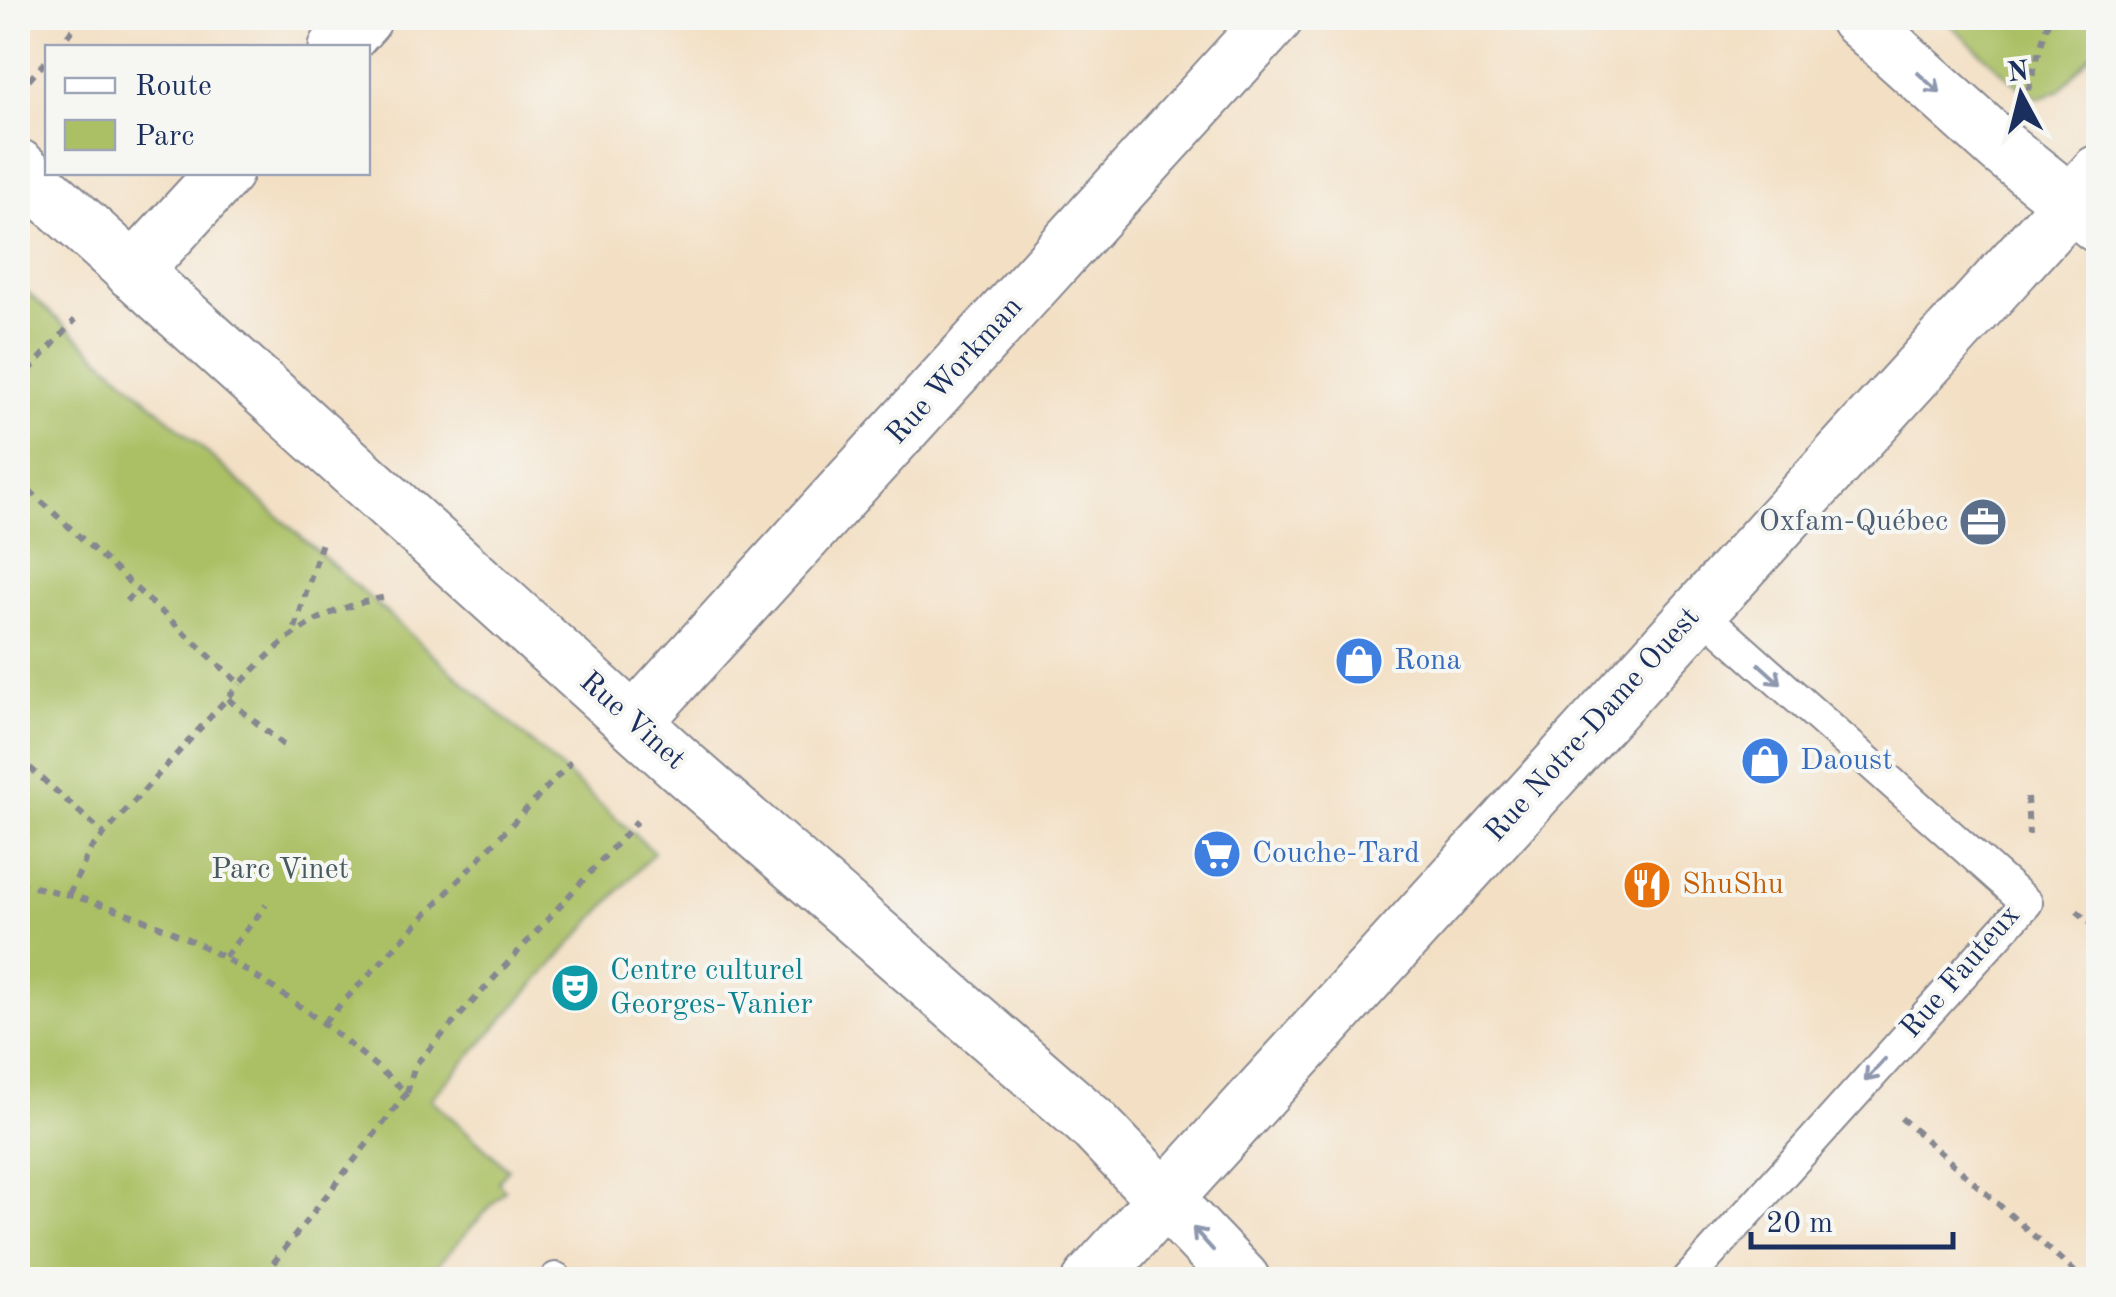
<svg xmlns="http://www.w3.org/2000/svg" width="2116" height="1297" font-family="'Old Standard TT',serif">
<style>
.green{fill:#abc065;stroke:#637862;stroke-width:2.5}
.lines{fill:none;stroke-linecap:round;stroke-linejoin:round}
.service-casing{stroke:#878790;stroke-width:34}
.minor-casing{stroke:#878790;stroke-width:59}
.secondary-casing{stroke:#878790;stroke-width:59}
.path{stroke:#878790;stroke-width:6;stroke-dasharray:8 8;stroke-linecap:butt}
.service{stroke:#fff;stroke-width:30}
.minor{stroke:#fff;stroke-width:55}
.secondary{stroke:#fff;stroke-width:55}
.oneway{stroke:#8d97ae}
.labels{text-anchor:middle;dominant-baseline:central;stroke-width:8;stroke-linejoin:round;paint-order:stroke}
.street-label{font-size:30px;fill:#1b2f5e;stroke:#f6f6f2}
.service-label{font-size:30px;fill:#4e5e75;stroke:#f6f6f2;text-anchor:end}
.shop-label{font-size:30px;fill:#366cbe;stroke:#f6f6f2;text-anchor:start}
.park-label{font-size:30px;fill:#465a60;stroke:#f6f6f2}
.food-label{font-size:30px;fill:#c56008;stroke:#f6f6f2;text-anchor:start}
.culture-label{font-size:30px;fill:#0d838f;stroke:#f6f6f2;text-anchor:start}
</style>
<rect width="100%" height="100%" fill="#f6f6f2"/>
<filter id="ink" filterUnits="userSpaceOnUse"><feTurbulence type="fractalNoise" baseFrequency=".01" numOctaves="2"/><feDisplacementMap in="SourceGraphic" scale="20" xChannelSelector="R" yChannelSelector="G"/><feConvolveMatrix kernelMatrix="1 2 1 2 8 2 1 2 1" color-interpolation-filters="sRGB"/></filter>
<filter id="wash" filterUnits="userSpaceOnUse"><feTurbulence type="fractalNoise" baseFrequency=".0048" numOctaves="4" result="noise"/><feDisplacementMap in="SourceGraphic" scale="40" xChannelSelector="R" yChannelSelector="G"/><feGaussianBlur stdDeviation="2.25" result="paint"/><feColorMatrix in="noise" values="0 0 0 0 0 0 0 0 0 0 0 0 0 0 0 0 0 1.4 0 .05"/><feComposite in="paint" operator="in"/></filter>
<g filter="url(#wash)">
<rect width="100%" height="100%" fill="#f3dfc3"/>
<g class="green">
<path d="M1943 18H2098V46L2060 90 2039 98 2018 86Z"/>
<path d="M18 284 654 852 431 1099 508 1169 498 1182 505 1190 425 1279H18Z"/>
</g>
</g>
<g filter="url(#ink)">
<g class="lines">
<g class="service-casing">
<g id="service">
<path d="M555 1280 556 1278"/>
<path d="M1687 1280 2027 903 1697 609"/>
</g>
</g>
<g class="minor-casing">
<g id="minor">
<path d="M1857 18 2002 148 2098 225"/>
<path d="M337 48 364 18"/>
<path d="M18 167 686 770 1093 1124 1242 1280"/>
<path d="M133 272 225 172"/>
<path d="M634 722 1275 18"/>
</g>
</g>
<g class="secondary-casing">
<path id="secondary" d="M1091 1280 2098 173"/>
</g>
<g class="path">
<path d="M57 48 82 18"/>
<path d="M29 80 48 59"/>
<path d="M2028 90 2049 18"/>
<path d="M18 383 75 320"/>
<path d="M18 480 240 684C288 634 316 611 386 597"/>
<path d="M126 601 137 590"/>
<path d="M295 628 323 539"/>
<path d="M228 699 288 749"/>
<path d="M18 757 104 834"/>
<path d="M2027 797 2029 835"/>
<path d="M18 884C178 913 288 988 407 1093L260 1280"/>
<path d="M69 894 91 849 240 684"/>
<path d="M2077 911 2098 930"/>
<path d="M225 957 266 905"/>
<path d="M324 1022 571 762"/>
<path d="M407 1093 415 1065 637 821"/>
<path d="M1901 1118 2084 1280"/>
</g>
<use href="#service" class="service"/>
<use href="#minor" class="minor"/>
<use href="#secondary" class="secondary"/>
</g>
<defs><path id="oneway-shaft" d="M-6 0H5M1.5-3L5.5 0L1.5 3" fill="none" stroke-width="1.6" stroke-linecap="round" stroke-linejoin="round" transform="scale(2.5)"/></defs>
<g class="oneway">
<use href="#oneway-shaft" transform="translate(1929 83) rotate(42)"/>
<use href="#oneway-shaft" transform="translate(1770 674) rotate(42)"/>
<use href="#oneway-shaft" transform="translate(1875 1070) rotate(132)"/>
<use href="#oneway-shaft" transform="translate(1203 1239) rotate(-132)"/>
</g>
</g>
<defs>
<g id="office-disc" transform="scale(2.5)"><circle r="9.5" fill="#5c6f8a" stroke="#f6f6f2"/><path d="M-6-3h4V-5.5h4V-3h4V5H-6ZM-1-4.5V-3h2v-1.5ZM-6 0V1H6V0Z" fill="#fff"/></g>
<g id="shop-disc" transform="scale(2.5)"><circle r="9.5" fill="#3f7fe0" stroke="#f6f6f2"/><path d="M-5-2.5h2.3a2.7 3.5 0 0 1 5.4 0H5L5.5 6h-11ZM-1.5-2.5h3a1.5 2.3 0 0 0-3 0Z" fill="#fff"/></g>
<g id="supermarket-disc" transform="scale(2.5)"><circle r="9.5" fill="#3f7fe0" stroke="#f6f6f2"/><path d="M-6-5.5h2.5l.6 2H6L4.5 2H-2.5L-4.4-4H-6ZM-1.5 3.2a1.3 1.3 0 1 0 .1 0ZM3 3.2a1.3 1.3 0 1 0 .1 0Z" fill="#fff"/></g>
<g id="restaurant-disc" transform="scale(2.5)"><circle r="9.5" fill="#e8710a" stroke="#f6f6f2"/><path d="M-5-6h1v4h1v-4h1v4h1v-4h1v5L-1.5 .5V6h-2V.5L-5-1ZM5-6V6H3V1.5H1.5Q1.5-4 5-6Z" fill="#fff"/></g>
<g id="theatre-disc" transform="scale(2.5)"><circle r="9.5" fill="#0f9aa8" stroke="#f6f6f2"/><path d="M-5-5.5Q0-4 5-5.5V0Q5 5 0 6Q-5 5-5 0ZM-3.3-2.5H-1v1.5H-3.3ZM1-2.5H3.3v1.5H1ZM-2.8 1Q0 5.5 2.8 1Z" fill="#fff"/></g>
</defs>
<g fill-rule="evenodd">
<use href="#office-disc" x="1983" y="522"/>
<use href="#shop-disc" x="1359" y="661"/>
<use href="#shop-disc" x="1765" y="761"/>
<use href="#supermarket-disc" x="1217" y="854"/>
<use href="#restaurant-disc" x="1647" y="885"/>
<use href="#theatre-disc" x="575" y="988"/>
</g>
<g class="labels">
<g class="street-label">
<text transform="translate(955 371) rotate(-48)">Rue Workman</text>
<text transform="translate(632 721) rotate(42)">Rue Vinet</text>
<text transform="translate(1593 725) rotate(-48)">Rue Notre-Dame Ouest</text>
<text transform="translate(1961 972) rotate(-49)">Rue Fauteux</text>
</g>
<g class="service-label">
<text x="1948" y="522">Oxfam-Québec</text>
</g>
<g class="shop-label">
<text x="1394" y="661">Rona</text>
<text x="1800" y="761">Daoust</text>
<text x="1252" y="854">Couche-Tard</text>
</g>
<g class="park-label">
<text x="280" y="870">Parc Vinet</text>
</g>
<g class="food-label">
<text x="1682" y="885">ShuShu</text>
</g>
<g class="culture-label">
<text x="610" y="971">Centre culturel<tspan x="610" dy="34">Georges-Vanier</tspan></text>
</g>
</g>
<rect width="2116" height="1297" fill="none" stroke="#f6f6f2" stroke-width="60"/>
<rect x="45" y="45" width="325" height="130" fill="#f6f6f2" stroke="#9ea6b7" stroke-width="2.5"/>
<rect x="65" y="78" width="50" height="15" fill="#ffffff" stroke="#9ea6b7" stroke-width="2.5"/>
<text x="135" y="95" font-size="30" fill="#1b2f5e">Route</text>
<rect x="65" y="120" width="50" height="30" fill="#abc065" stroke="#9ea6b7" stroke-width="2.5"/>
<text x="135" y="145" font-size="30" fill="#1b2f5e">Parc</text>
<g transform="translate(2021 95) rotate(353)" stroke="#f6f6f2" stroke-width="8" paint-order="stroke">
<path d="M0-8L18 38L0 25L-18 38Z" fill="#1b2f5e"/>
<text y="-15" font-size="28" font-weight="bold" text-anchor="middle" fill="#1b2f5e">N</text>
</g>
<path d="M1751 1232v15h202v-15" fill="none" stroke="#1b2f5e" stroke-width="5"/>
<text x="1766" y="1232" font-size="30" fill="#1b2f5e" stroke="#f6f6f2" stroke-width="8" paint-order="stroke">20 m</text>
</svg>
